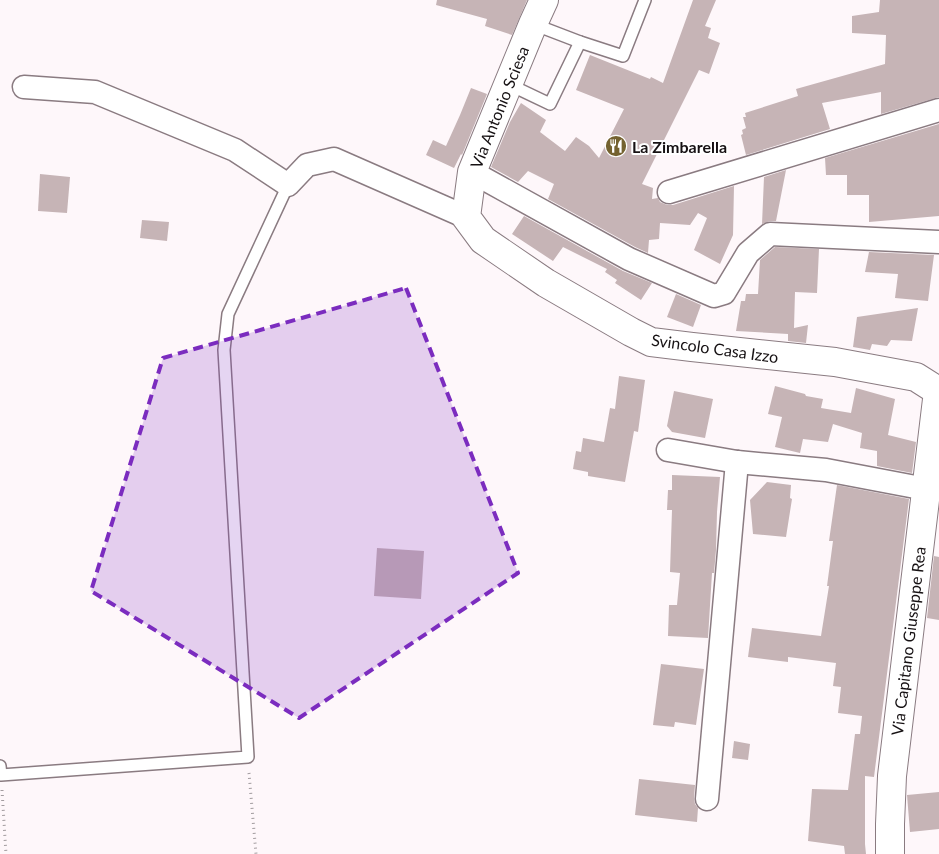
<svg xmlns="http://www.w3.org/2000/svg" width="939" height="854" font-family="Lato,sans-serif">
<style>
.building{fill:#c6b4b6}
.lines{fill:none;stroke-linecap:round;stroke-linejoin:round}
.service-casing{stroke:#8a7b81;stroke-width:14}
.minor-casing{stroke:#8a7b81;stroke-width:25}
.tertiary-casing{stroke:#8a7b81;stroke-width:30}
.path{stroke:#a29c9f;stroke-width:3;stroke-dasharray:1 4;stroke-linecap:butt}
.service{stroke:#fff;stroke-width:11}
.minor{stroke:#fff;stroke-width:22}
.tertiary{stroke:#fff;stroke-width:28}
.marked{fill:#7b2cbf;fill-opacity:0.2;stroke:#7b2cbf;stroke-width:4;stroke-dasharray:10 6;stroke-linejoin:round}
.labels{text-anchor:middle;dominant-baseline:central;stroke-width:4;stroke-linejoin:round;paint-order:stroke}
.street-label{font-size:16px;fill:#161113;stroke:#fff}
.poi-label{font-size:16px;font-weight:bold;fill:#161113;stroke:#fff;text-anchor:start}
</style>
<rect width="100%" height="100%" fill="#fef7fa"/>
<g class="building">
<path d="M437 0H527L512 35 485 26 487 19 436 5Z"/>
<path d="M693 0H716L705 26 711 28 708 38 720 43 709 74 699 70 642 184 653 188 652 199 658 198 660 202 667 205H673L734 186 733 235 720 264 694 250 707 218 698 213 690 225 660 223 659 239 649 240 648 253 635 247 548 199 554 184 528 171 518 182 491 167 510 122 521 103 546 120 540 132 565 151 576 137 589 146 599 158 624 109 576 90 590 55 650 79 651 77 663 83Z"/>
<path d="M880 0H939V97L881 114V92L822 103 830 129 746 155 741 135 743 134 742 130 746 128 743 117H746L745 113 798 96 796 89 885 64 886 35 852 33V16L879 12Z"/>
<path d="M471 88 487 94 462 155 461 154 454 168 426 155 433 140 446 146 460 115Z"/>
<path d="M939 124V216L869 222V195H847V175H826L825 158Z"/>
<path d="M786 170 776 221H770L762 224 764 177Z"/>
<path d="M40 174 70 177 67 213 38 211Z"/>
<path d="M524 216 623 271 652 283 641 300 615 283 617 280 605 272 607 269 563 247 553 261 512 234Z"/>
<path d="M142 220 169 222 167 241 140 238Z"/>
<path d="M775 247 819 249 817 293 795 292 794 328 808 325 806 343 788 341V334L736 331 741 301H745L746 294H758L760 260Z"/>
<path d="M869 252 934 255 928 301 895 298 898 274 865 272Z"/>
<path d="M676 294 701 305 693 327 667 317Z"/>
<path d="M918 308 912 341 891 340 887 346 872 344 870 350 853 347 857 317Z"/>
<path d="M619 376 645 380 638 432 634 431 625 482 588 476V472L573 469 576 451 581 452 583 438 604 442 610 408 615 409Z"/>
<path d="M775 386 805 394 806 396 823 399 821 408 851 413 856 388 895 399 888 435 916 442 912 473 877 466V451L860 448 862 433 833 424 828 442 803 439 800 453 775 447 782 417 768 414Z"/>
<path d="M674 391 713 399 705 438 672 432 667 426Z"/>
<path d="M672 475 720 477 717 512 716 550 714 573H712L708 638 668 636 669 605H677L680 573 670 572 672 510H667L668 490H672Z"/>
<path d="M767 482 791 485 790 498 792 499 786 537 753 534 750 500Z"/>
<path d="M837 485 909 499 874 777 865 776V844L866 854H845L844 846 808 841 812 789 848 790 855 734H860L862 716 838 713 841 687 833 686 836 663 788 657V662L748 657 752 628 821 636 829 586H827L833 541H829Z"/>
<path d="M377 548 424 551 421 599 374 596Z"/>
<path d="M934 556 939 557V620L927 618Z"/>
<path d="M661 664 704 669 696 725 675 722 674 727 653 725Z"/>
<path d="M734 741 750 744 748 760 732 758Z"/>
<path d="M639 779 695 785 694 798 695 804 698 808 697 822 635 815Z"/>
<path d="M939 792V829L910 832 907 795Z"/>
</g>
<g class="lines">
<g class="service-casing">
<g id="service">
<path d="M533 24 580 42"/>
<path d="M508 84 550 104 580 42 623 56 645 0"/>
<path d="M0 766 1 775 248 757 224 350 228 314 288 185"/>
</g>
</g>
<g class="minor-casing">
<g id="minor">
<path d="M24 87 95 92 235 150 288 185 307 165 334 159 466 217"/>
<path d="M472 172 629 259 714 296 724 293 748 253 770 234 939 242"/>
<path d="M669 192 939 110"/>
<path d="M668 450 737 462 826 470 926 489"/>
<path d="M707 799 737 462"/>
</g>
</g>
<g class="tertiary-casing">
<path id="tertiary" d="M544 0 533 24 472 172 466 217 483 240 546 283 631 332 651 342 692 347 835 362 916 377 938 391 892 776 890 824V854"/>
</g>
<g class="path">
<path d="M249 773 256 854"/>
<path d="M2 790 6 854"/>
</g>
<use href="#service" class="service"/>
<use href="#minor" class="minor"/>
<use href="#tertiary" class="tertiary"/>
</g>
<path class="marked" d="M406 288 518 573 299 718 91 591 163 358Z"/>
<defs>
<g id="restaurant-disc" transform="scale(1.125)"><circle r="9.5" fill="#746230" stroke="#fff"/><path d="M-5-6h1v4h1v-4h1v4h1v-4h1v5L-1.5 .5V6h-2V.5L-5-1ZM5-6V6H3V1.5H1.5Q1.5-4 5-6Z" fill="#fff"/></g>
</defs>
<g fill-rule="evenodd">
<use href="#restaurant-disc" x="616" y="146"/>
</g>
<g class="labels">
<g class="street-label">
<text transform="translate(499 107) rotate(-68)">Via Antonio Sciesa</text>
<text transform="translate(715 348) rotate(8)">Svincolo Casa Izzo</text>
<text transform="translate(908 641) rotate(-83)">Via Capitano Giuseppe Rea</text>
</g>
<g class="poi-label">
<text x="632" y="146">La Zimbarella</text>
</g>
</g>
</svg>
